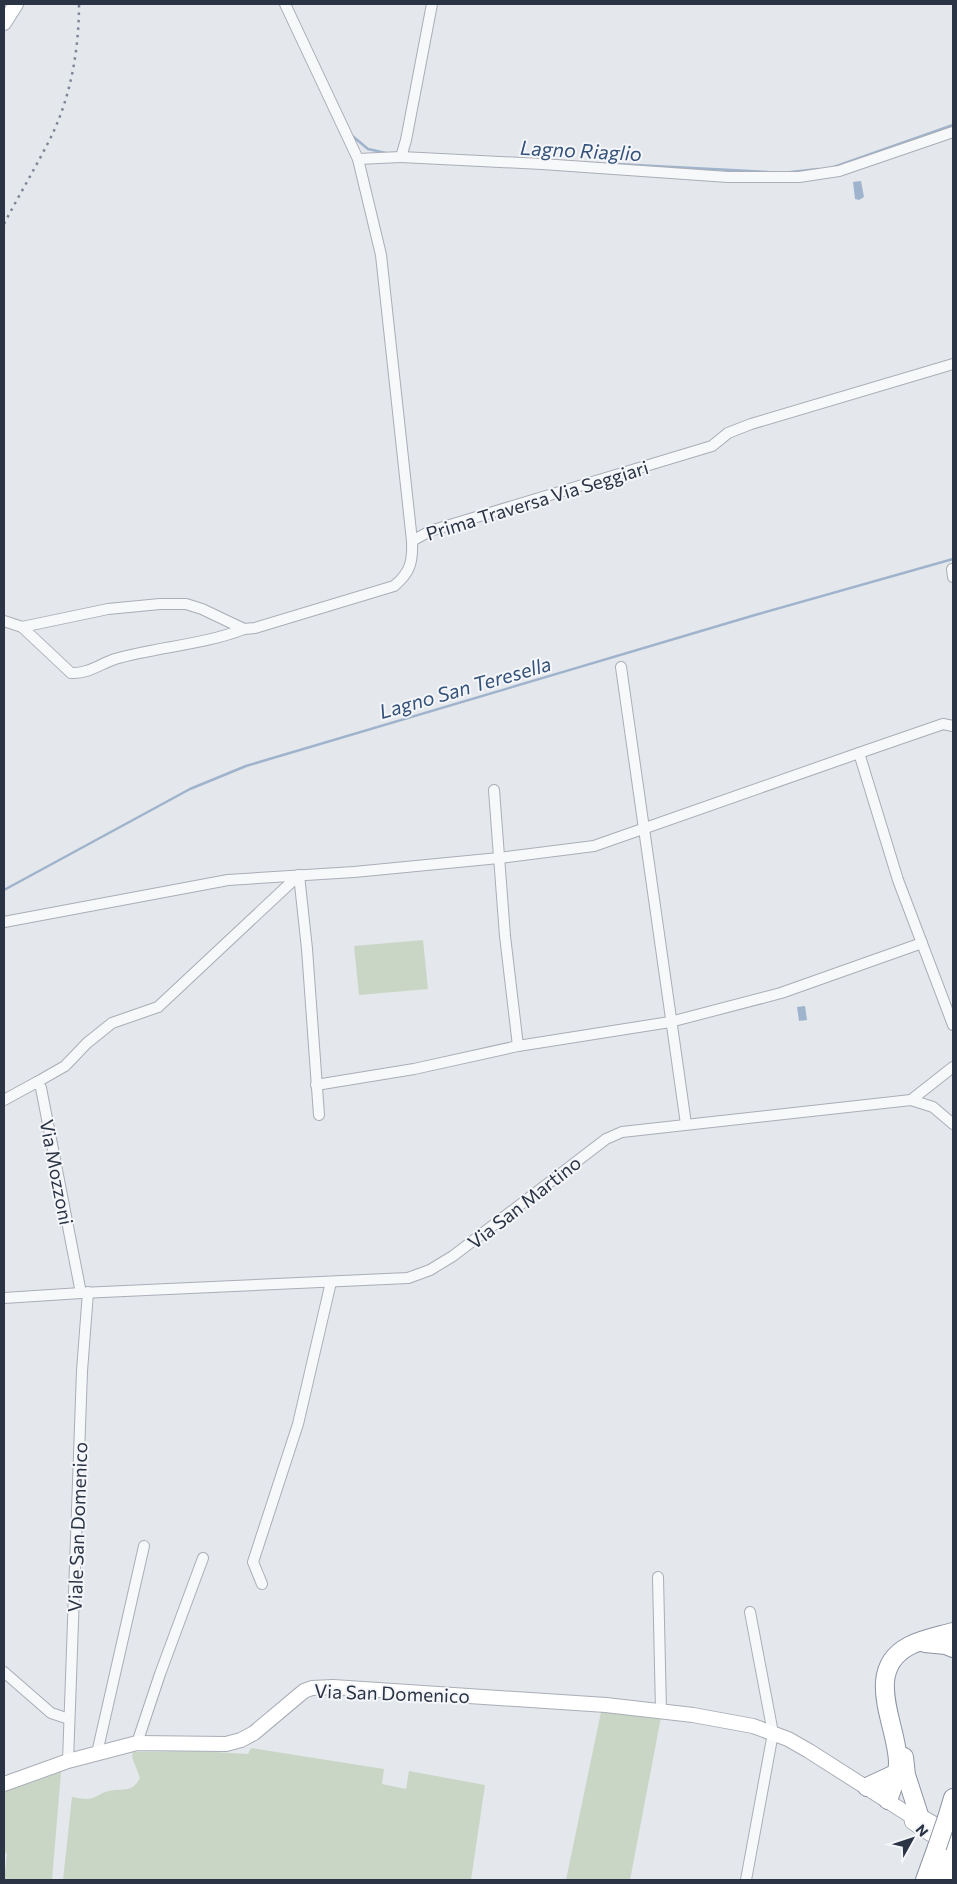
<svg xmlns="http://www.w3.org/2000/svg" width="957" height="1884" font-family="Commissioner,sans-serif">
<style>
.green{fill:#c9d6c5}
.water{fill:#9fb4cc}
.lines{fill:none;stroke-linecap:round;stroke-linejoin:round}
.stream{stroke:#9fb4cc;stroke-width:2.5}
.street-casing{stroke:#a9aeb7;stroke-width:12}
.secondary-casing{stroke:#a9aeb7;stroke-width:16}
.highway-casing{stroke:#8b94a3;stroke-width:20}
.street{stroke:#f7f8fa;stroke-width:10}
.secondary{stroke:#fff;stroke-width:14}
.highway{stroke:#fff;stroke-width:18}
.rail{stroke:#7d8696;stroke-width:2.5;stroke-dasharray:2.5 5;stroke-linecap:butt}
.highway-bridge-casing{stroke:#8b94a3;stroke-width:20;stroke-linecap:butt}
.highway-bridge{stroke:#fff;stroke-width:18}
.labels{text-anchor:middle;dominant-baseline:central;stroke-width:4;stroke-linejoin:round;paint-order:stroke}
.street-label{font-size:19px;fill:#2b3445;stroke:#f4f6f9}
.water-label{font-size:20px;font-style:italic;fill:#34527a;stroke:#f4f6f9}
</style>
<rect width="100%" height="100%" fill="#e4e7ec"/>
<g class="green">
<path d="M423 940 428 989 359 995 354 946Z"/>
<path d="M601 1712 661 1717 630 1880H566Z"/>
<path d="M251 1748 384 1769 382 1784 406 1789 409 1771 485 1785 471 1880H63L72 1797C100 1803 93 1793 114 1790 127 1789 133 1791 140 1778L132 1757 133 1752 198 1751 248 1754Z"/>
<path d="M61 1772 52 1880H4L7 1854 4 1851V1792Z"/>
</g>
<g class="water">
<path d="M861 181 864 197 859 200 855 199 853 182Z"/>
<path d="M805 1006 807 1020 799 1021 797 1007Z"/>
</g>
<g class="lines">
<g class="stream">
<path d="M350 134 368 149 386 153"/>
<path d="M616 164 768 172"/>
<path d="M831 168 953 125"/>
<path d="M791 172 818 169"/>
<path d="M4 890 190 789 246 766 755 615 953 559"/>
</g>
<g class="street-casing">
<g id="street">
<path d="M401 157 542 164 728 177H799L839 171 953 132"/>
<path d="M358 159 401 157 406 140 432 4"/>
<path d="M412 541 430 531 712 446 728 433 751 424 953 364"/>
<path d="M952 569 953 577"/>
<path d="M4 621 22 627 108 609 160 604H186L202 609 244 629 255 628 394 586C410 573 413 562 412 541L381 255 358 159 285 4"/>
<path d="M22 627 71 673C88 674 100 664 115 659 157 647 203 645 244 629"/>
<path d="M621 667 686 1124"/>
<path d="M953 726 943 724 859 753 898 880 953 1025"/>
<path d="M494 790 505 936 518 1046"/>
<path d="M299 875 307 949 319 1115"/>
<path d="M4 922 228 880 354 872 499 858 594 846 859 753"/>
<path d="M37 1082 65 1066 87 1043 112 1023 158 1007 299 875"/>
<path d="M316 1085 414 1069 518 1046 670 1022 781 993 922 943"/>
<path d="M4 1100 37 1082 41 1088 81 1293 408 1278 430 1270 453 1256 606 1139 622 1132 911 1100 933 1107 953 1124"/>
<path d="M911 1100 953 1067"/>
<path d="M4 1298 81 1293"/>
<path d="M658 1577 661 1711"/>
<path d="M262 1584 253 1562 298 1424 331 1282"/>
<path d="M4 1672 51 1713 69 1719"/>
<path d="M137 1743 160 1674 203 1558"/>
<path d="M97 1753 144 1546"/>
<path d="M68 1761 82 1371 88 1292"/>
<path d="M746 1880 773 1733 750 1612"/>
</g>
</g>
<g class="secondary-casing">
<g id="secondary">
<path d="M4 23 16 4"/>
<path d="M4 1784 68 1761 137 1743 226 1744 241 1740 254 1733 304 1691 312 1688 333 1687 606 1705 693 1715 753 1726 788 1739 809 1751 911 1816 919 1815 953 1835"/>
<path d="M911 1816 912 1822 946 1844"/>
</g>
</g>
<g class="highway-casing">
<g id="highway">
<path d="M925 1643 946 1645 953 1648"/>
<path d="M904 1757 906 1775 919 1815"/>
<path d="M867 1787 897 1773"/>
<path d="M888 1800C892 1789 898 1775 898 1763 898 1726 862 1671 909 1646 922 1639 939 1636 953 1632"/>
<path d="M947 1818 953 1798"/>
<path d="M925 1880 937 1847"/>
<path d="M943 1880 946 1851"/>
</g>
</g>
<use href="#street" class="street"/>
<use href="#secondary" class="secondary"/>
<use href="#highway" class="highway"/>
<path class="rail" d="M4 224C19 195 36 167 51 137 71 96 79 49 79 4"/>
<g class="highway-bridge-casing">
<path id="highway-bridge" d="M937 1847 947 1818"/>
</g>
<use href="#highway-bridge" class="highway-bridge"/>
</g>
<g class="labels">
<g class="street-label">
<text transform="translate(537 500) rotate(-17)">Prima Traversa Via Seggiari</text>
<text transform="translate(57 1172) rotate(79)">Via Mozzoni</text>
<text transform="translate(524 1202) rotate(-38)">Via San Martino</text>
<text transform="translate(77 1527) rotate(-88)">Viale San Domenico</text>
<text transform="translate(392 1693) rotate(2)">Via San Domenico</text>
</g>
<g class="water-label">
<text transform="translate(581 150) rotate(3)">Lagno Riaglio</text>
<text transform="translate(465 687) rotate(-16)">Lagno San Teresella</text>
</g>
</g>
<rect width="957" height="1884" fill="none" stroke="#2b3445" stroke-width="10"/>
<g transform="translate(912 1839) rotate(50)" stroke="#f4f6f9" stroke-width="4" paint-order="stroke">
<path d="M0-4L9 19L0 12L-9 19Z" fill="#2b3445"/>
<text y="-8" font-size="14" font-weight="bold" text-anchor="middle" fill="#2b3445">N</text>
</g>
</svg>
